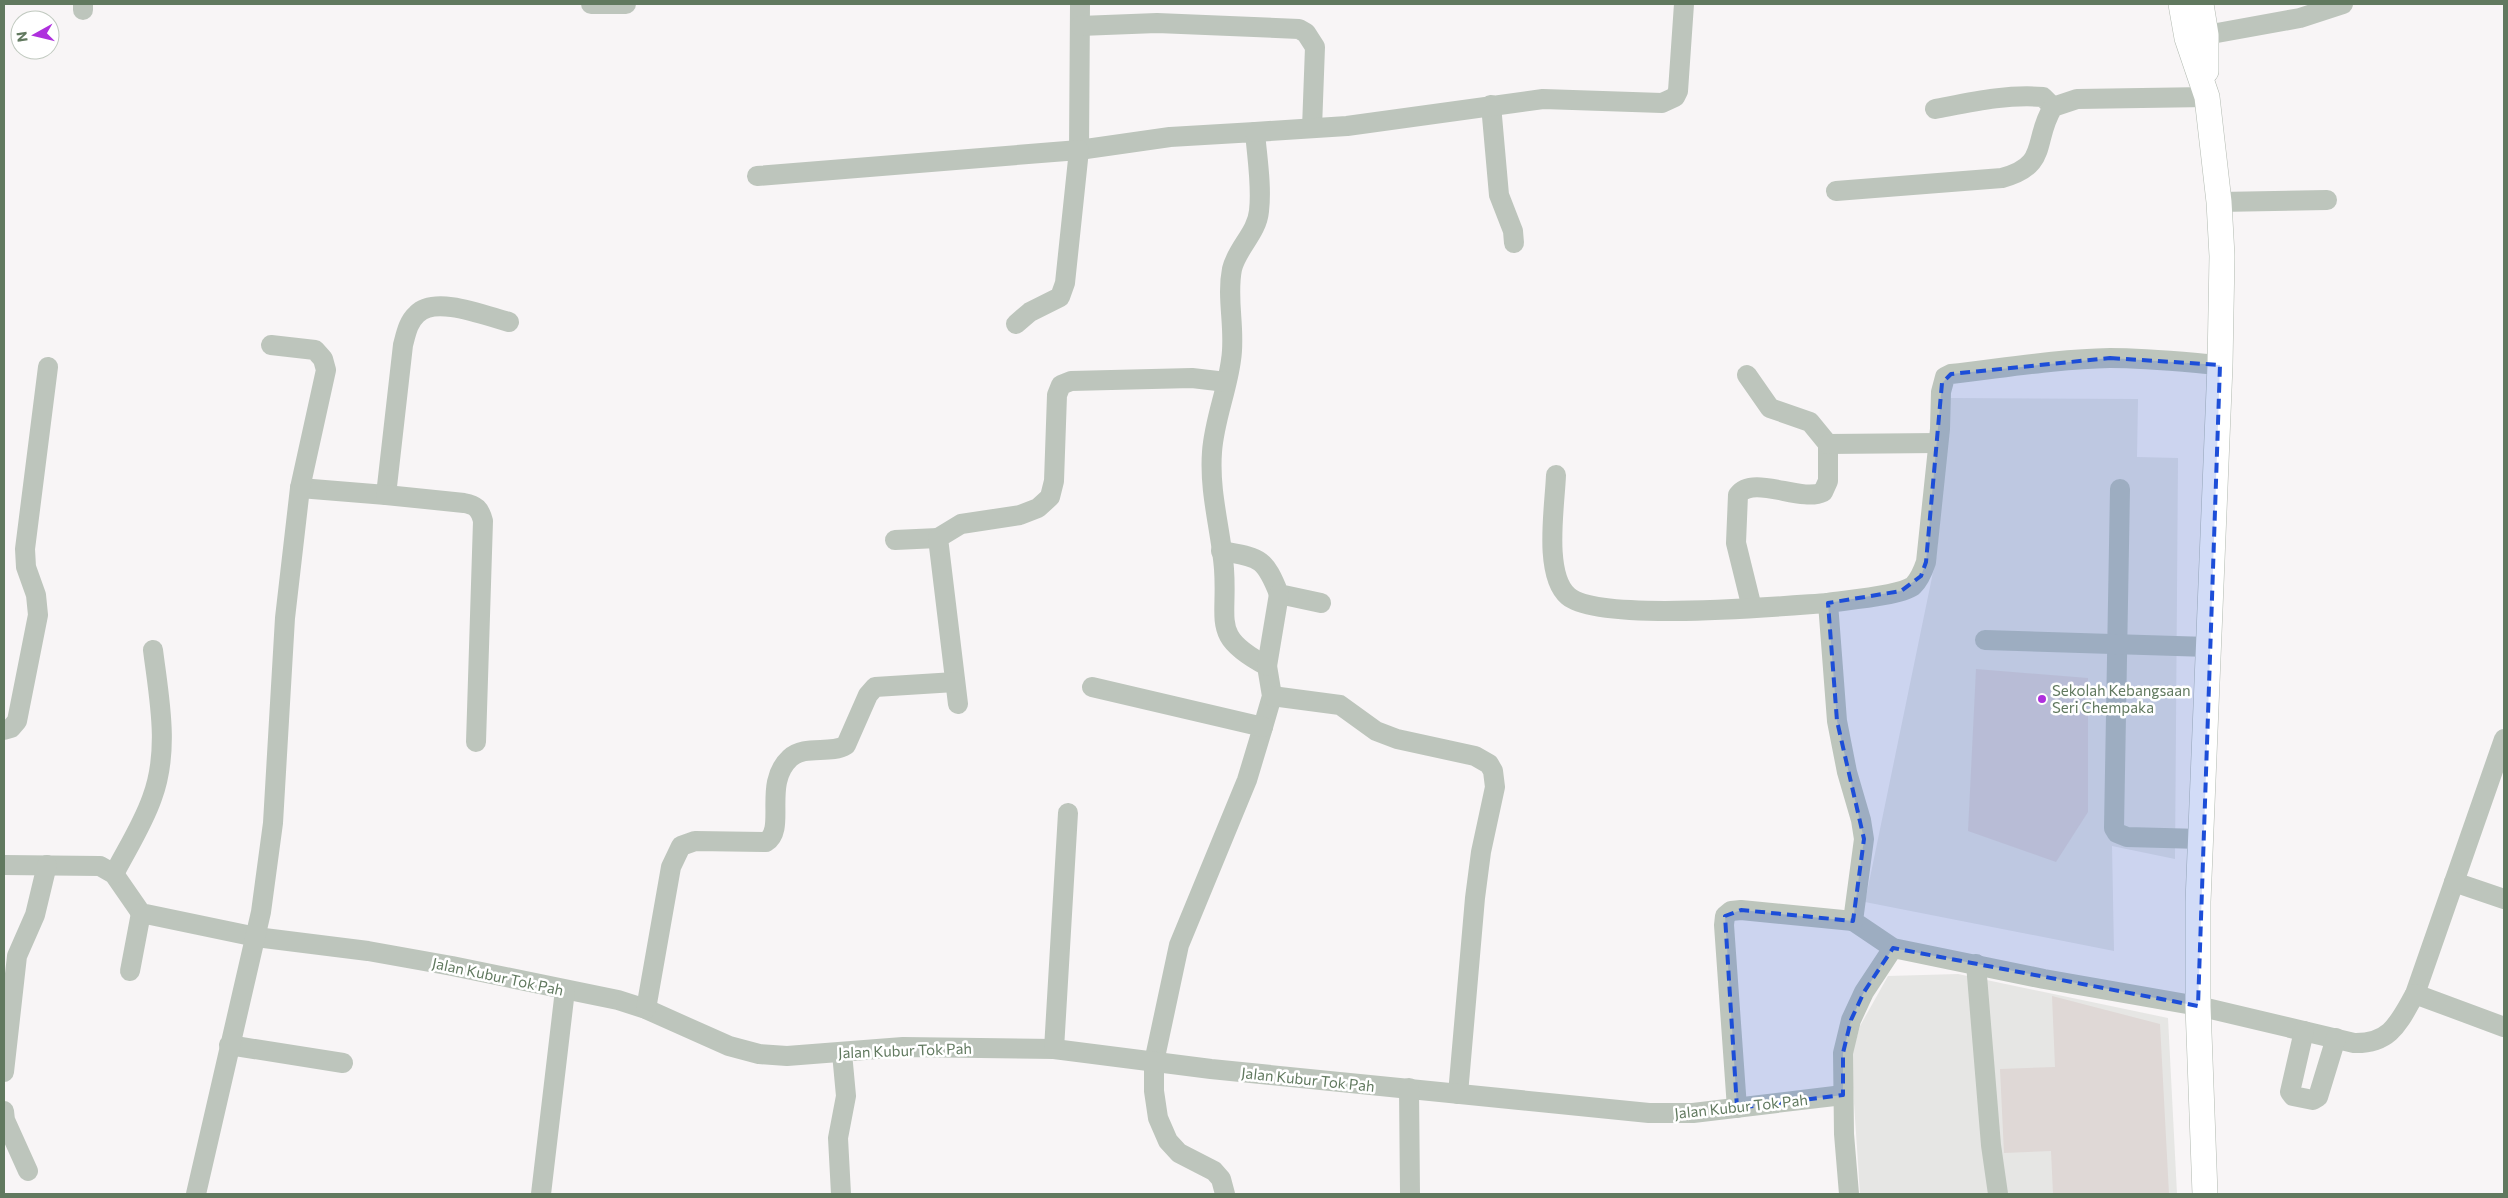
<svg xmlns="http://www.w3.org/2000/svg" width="2508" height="1198" font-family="Commissioner,sans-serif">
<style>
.built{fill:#e6e6e4}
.green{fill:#dfd8d6}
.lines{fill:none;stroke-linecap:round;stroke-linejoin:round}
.major-casing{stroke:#b1b9b0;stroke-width:26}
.minor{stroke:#bdc5bc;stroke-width:20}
.major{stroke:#fff;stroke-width:25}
.marked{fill:#1d4ed8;fill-opacity:0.2;stroke:#1d4ed8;stroke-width:4;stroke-dasharray:10 6;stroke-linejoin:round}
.poi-dot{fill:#ae30dd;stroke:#fff;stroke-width:2}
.labels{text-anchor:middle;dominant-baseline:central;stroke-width:5;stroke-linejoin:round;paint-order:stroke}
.poi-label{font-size:15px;fill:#61795f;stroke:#fff;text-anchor:start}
.street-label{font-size:15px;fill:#61795f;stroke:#fff}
</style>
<rect width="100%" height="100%" fill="#f8f5f6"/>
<g class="built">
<path d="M1949 398 2138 399 2137 457 2178 458 2175 859 2112 846 2114 951 1865 902 1937 553Z"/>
<path d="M1958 974 2168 1018 2177 1194H1860L1851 1057 1860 1026 1888 976Z"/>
</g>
<g class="green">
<path d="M1976 669 2088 678V812L2056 862 1968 831Z"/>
<path d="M2052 996 2160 1024 2169 1194H2053L2051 1151 2004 1153 2000 1069 2055 1067Z"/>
</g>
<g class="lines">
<g class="major-casing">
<g id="major">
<path d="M2181 4 2187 38 2207 97 2219 202 2222 256 2220 365 2198 902V1006L2205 1194"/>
<path d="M2201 4 2206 35V71"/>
</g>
</g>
<g class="minor">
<path d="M591 4H626"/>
<path d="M1080 4 1079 150 1170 137 1255 132C1257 157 1262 186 1259 211 1257 233 1237 248 1232 269 1226 299 1236 330 1231 360 1227 391 1214 421 1212 452 1209 493 1221 530 1224 569 1228 623 1210 636 1267 666L1272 696 1263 727 1247 780 1179 945 1154 1062V1091L1158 1118 1168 1141 1179 1153 1214 1171 1221 1179 1225 1194"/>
<path d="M83 10V4"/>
<path d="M1080 26 1157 23 1299 29 1306 33 1315 47 1312 128"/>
<path d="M2206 35 2300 18 2343 4"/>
<path d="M1491 105 1499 195 1513 231 1514 243"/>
<path d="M1935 109C1972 102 2006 94 2043 97L2053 107"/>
<path d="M1255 132 1347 126 1543 99 1662 103 1675 97 1678 91 1684 4"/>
<path d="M757 176 1079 150 1065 283 1060 297 1030 312 1016 324"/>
<path d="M1836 191 2002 178C2050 165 2032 141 2053 107L2077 99 2207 97"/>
<path d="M2219 202 2327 200"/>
<path d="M2220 365C2183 362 2147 358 2110 358 2057 359 2004 368 1951 374L1945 377 1941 392 1940 429 1926 562C1923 571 1920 579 1913 586 1899 596 1847 600 1828 603L1837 721 1847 772 1861 820 1864 839 1853 921 1893 948 2044 979 2198 1006 2354 1043C2391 1044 2399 1022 2415 994L2504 739"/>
<path d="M1747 375 1770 408 1810 422 1828 444V481L1823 492C1801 503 1753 474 1738 495L1736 543 1752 608"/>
<path d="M1828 444 1938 443"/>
<path d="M1556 475C1555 505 1543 574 1568 596 1599 623 1782 606 1828 603"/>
<path d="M300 488 386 495 403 345C406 334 408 322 417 314 435 295 486 316 509 322"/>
<path d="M2120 489 2114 828 2117 833 2127 837 2201 839"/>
<path d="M386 495 464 503C476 505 480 509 483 521L476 742"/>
<path d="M895 540 938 538"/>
<path d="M1221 551C1259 558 1264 556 1279 594L1321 603"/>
<path d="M1985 640 2208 647"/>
<path d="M1267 666 1279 594"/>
<path d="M1092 687 1263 727"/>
<path d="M1272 696 1340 705 1376 731 1397 739 1475 756 1489 764 1493 771 1495 787 1481 852 1475 898 1458 1094"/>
<path d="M958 704 938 538 961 524 1020 515 1038 508 1050 497 1054 481 1057 395 1061 385 1071 381 1192 378 1226 382"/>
<path d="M4 730 11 728 17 721 38 615 36 595 26 567 25 549 48 367"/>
<path d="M4 865 100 866 114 874 141 913 256 937 368 951 452 966 618 1000 646 1009 729 1046 759 1054 787 1056 903 1047 1054 1049 1211 1069 1649 1113H1693L1843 1095"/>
<path d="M114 874C127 849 143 824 152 798 170 750 159 698 153 650"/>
<path d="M2454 882 2504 899"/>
<path d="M1976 964 1991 1145 1998 1194"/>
<path d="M130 971 141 913"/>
<path d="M2415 994 2504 1027"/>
<path d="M646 1009 671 867 681 846 695 841 766 842C787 829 762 784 790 758 805 744 830 755 846 745L868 695 875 687 955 682"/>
<path d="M2304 1031 2290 1092 2293 1096 2313 1100 2318 1097 2336 1038"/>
<path d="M229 1045 343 1063"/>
<path d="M1054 1049 1068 813"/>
<path d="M4 1072 17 956 35 915 47 865"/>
<path d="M1409 1088 1410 1194"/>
<path d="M1737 1108 1724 925 1725 916 1731 911 1741 910 1853 921"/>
<path d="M4 1111 5 1120 28 1171"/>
<path d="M196 1194 261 912 273 823 285 618 300 488 326 370 323 359 315 350 271 345"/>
<path d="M541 1194 565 990"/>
<path d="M841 1194 838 1138 846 1096 842 1053"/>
<path d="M1849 1194 1844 1134 1843 1053 1851 1020 1864 992 1893 948"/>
</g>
<use href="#major" class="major"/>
</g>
<path class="marked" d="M2110 358 2220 365 2198 1006 1893 948 1864 992 1851 1020 1843 1053V1095L1737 1108 1725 916 1741 910 1853 921 1864 839 1837 721 1828 603 1901 591 1921 576 1926 562 1942 383 1951 374Z"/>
<circle class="poi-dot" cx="2042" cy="699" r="5"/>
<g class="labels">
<g class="poi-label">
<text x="2052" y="690">Sekolah Kebangsaan<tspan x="2052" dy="17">Seri Chempaka</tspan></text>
</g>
<g class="street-label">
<text transform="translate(498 976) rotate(12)">Jalan Kubur Tok Pah</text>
<text transform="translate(905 1050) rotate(-2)">Jalan Kubur Tok Pah</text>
<text transform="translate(1308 1079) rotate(6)">Jalan Kubur Tok Pah</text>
<text transform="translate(1741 1106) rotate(-6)">Jalan Kubur Tok Pah</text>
</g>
</g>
<rect width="2508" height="1198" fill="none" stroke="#61795f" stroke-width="10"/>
<g transform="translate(35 35) rotate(262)"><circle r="24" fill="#ffffff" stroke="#c0c9bf"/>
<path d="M0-4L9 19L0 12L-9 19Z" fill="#ae30dd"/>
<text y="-8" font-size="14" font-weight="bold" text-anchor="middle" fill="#61795f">N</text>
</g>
</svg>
